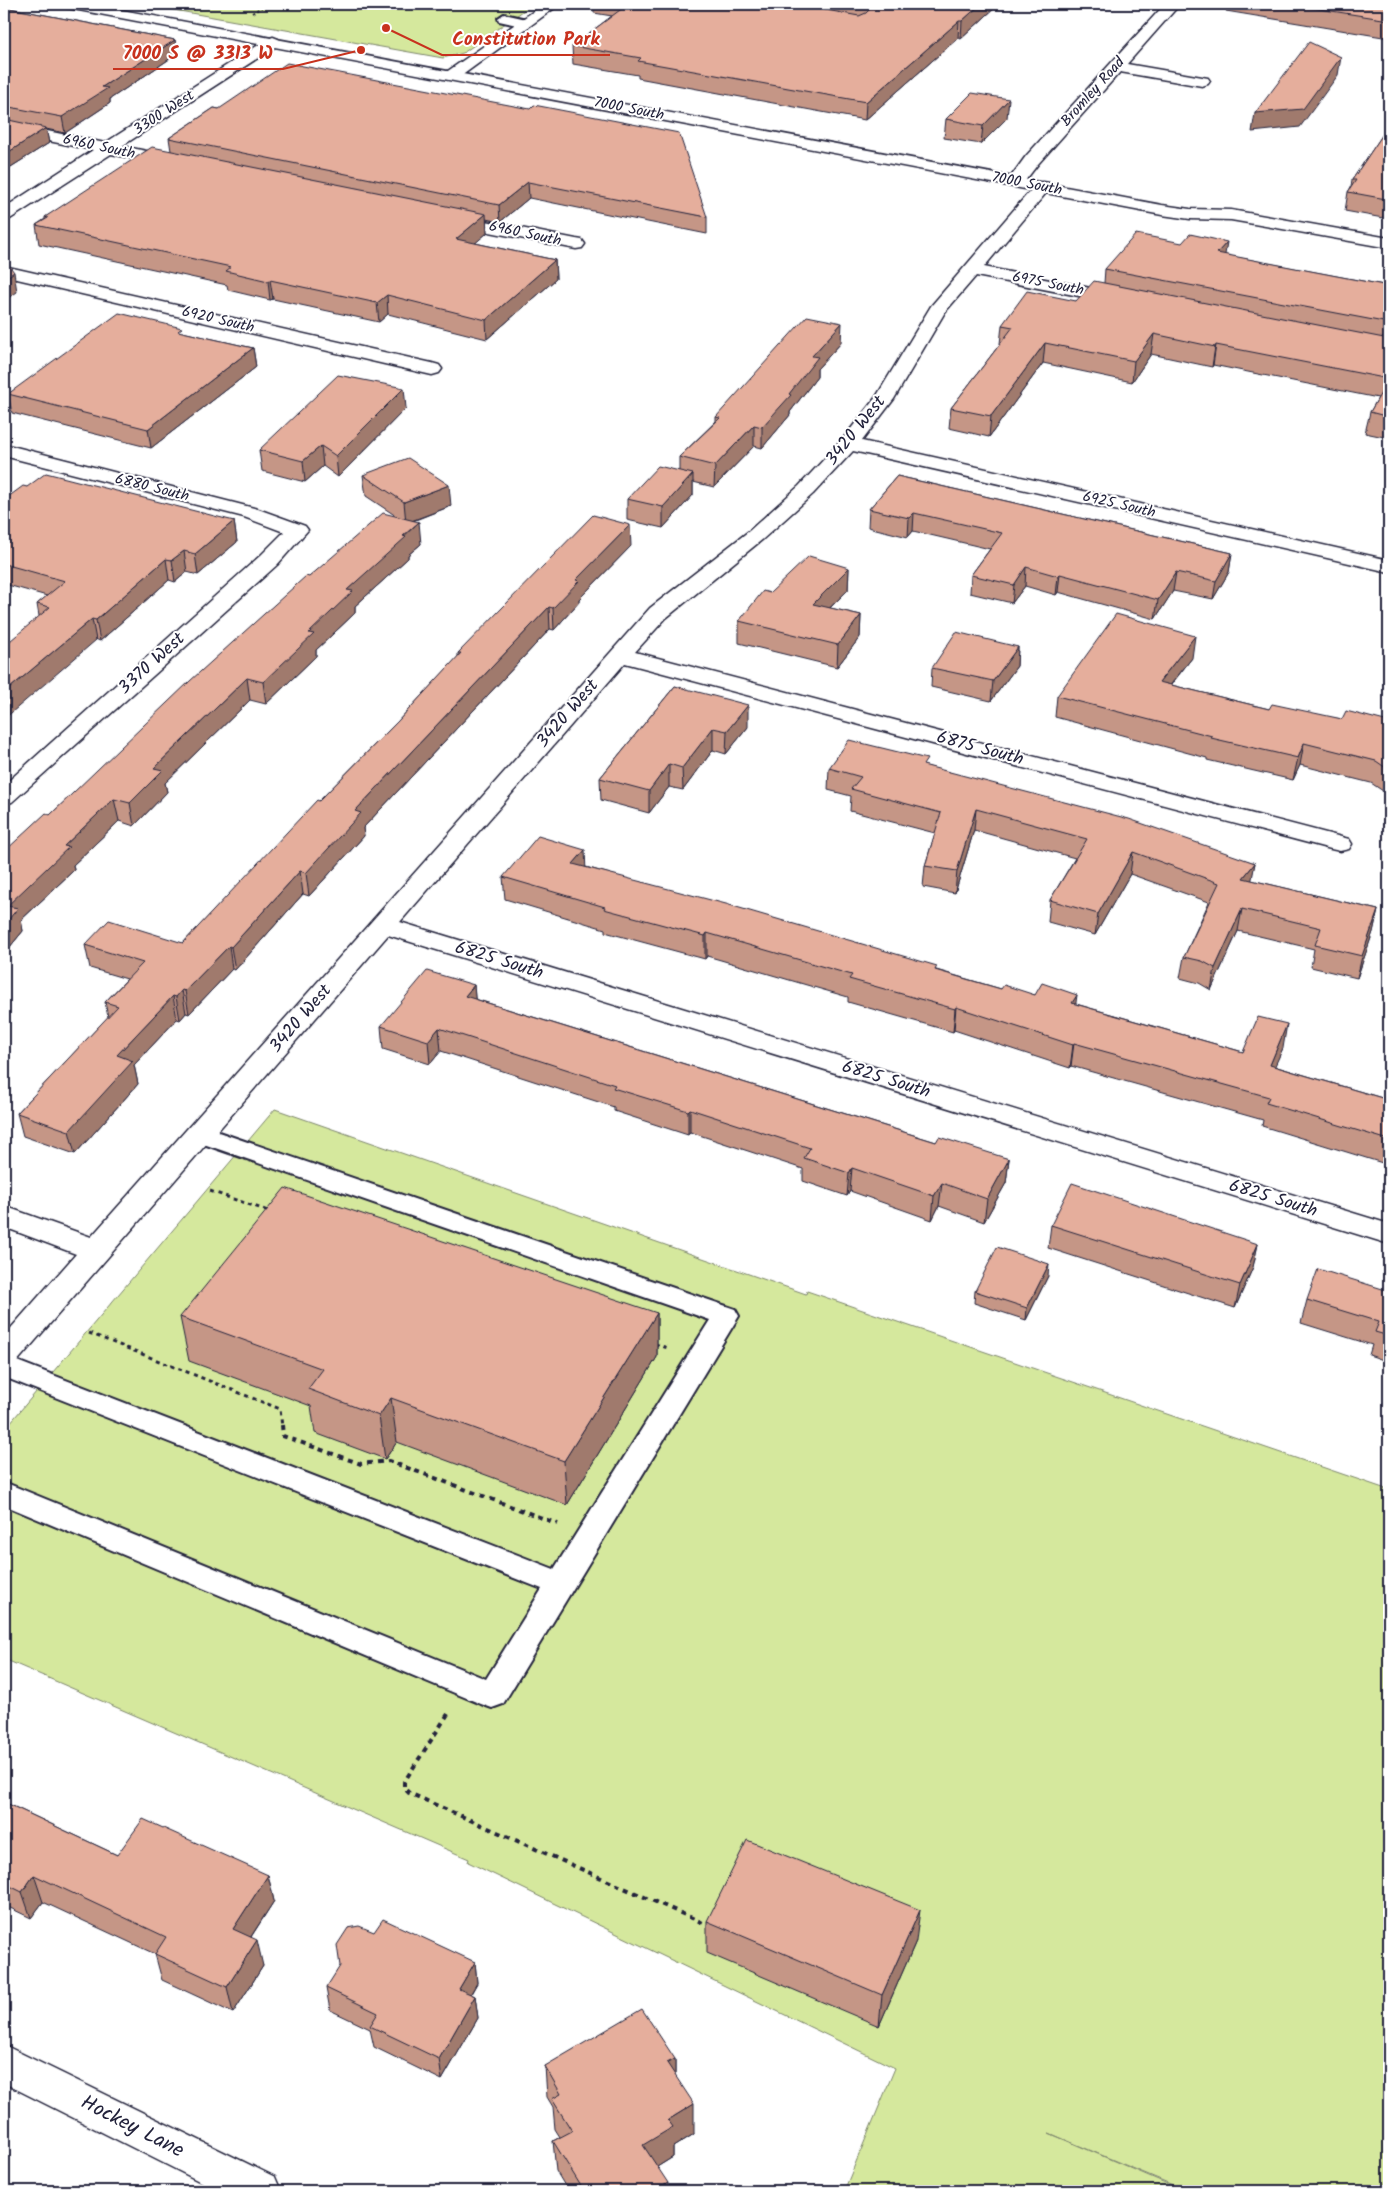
<svg xmlns="http://www.w3.org/2000/svg" width="1393" height="2195" font-family="Kalam,sans-serif">
<style>
.green{fill:#d5e89d;stroke:#7c856c}
.lines{fill:none;stroke-linecap:round;stroke-linejoin:round}
.lane-casing{stroke:#22223b;stroke-width:4}
.street-casing{stroke:#22223b;stroke-width:3}
.secondary-casing{stroke:#22223b;stroke-width:3}
.path-far2{stroke:#22223b;stroke-width:2;stroke-dasharray:2.5 2.5;stroke-linecap:butt}
.path-far1{stroke:#22223b;stroke-width:3;stroke-dasharray:4 4;stroke-linecap:butt}
.path{stroke:#22223b;stroke-width:4;stroke-dasharray:5 5;stroke-linecap:butt}
.lane{fill:#fff;fill-rule:evenodd}
.street{fill:#fff;fill-rule:evenodd}
.secondary{fill:#fff;fill-rule:evenodd}
.wall{fill:#c59686;stroke:#22223b}
.shaded-wall{fill:#a07a6d;stroke:#22223b}
.building{fill:#e5ae9c;stroke:#22223b}
.labels{text-anchor:middle;dominant-baseline:central;stroke-width:4;stroke-linejoin:round;paint-order:stroke}
.far-street-label{font-size:15px;fill:#22223b;stroke:#fff}
.street-label{font-size:18px;fill:#22223b;stroke:#fff}
.near-street-label{font-size:21px;fill:#22223b;stroke:#fff}
.leader{fill:none;stroke:#c8321e;stroke-width:2}
.callout-dot{fill:#c8321e;stroke:#fff;stroke-width:2}
.callout-label{font-size:19px;text-anchor:middle;font-weight:bold;fill:#c8321e;stroke:#fff;stroke-width:4;stroke-linejoin:round;paint-order:stroke}
</style>
<rect width="100%" height="100%" fill="#fff"/>
<filter id="ink" filterUnits="userSpaceOnUse"><feTurbulence type="fractalNoise" baseFrequency=".02" numOctaves="2"/><feDisplacementMap in="SourceGraphic" scale="10" xChannelSelector="R" yChannelSelector="G"/><feConvolveMatrix kernelMatrix="1 2 1 2 8 2 1 2 1" color-interpolation-filters="sRGB"/></filter>
<g filter="url(#ink)">
<g class="green">
<path d="M140 4H533L463 53 443 58Z"/>
<path d="M275 1109 806 1294 807 1291 1389 1490V2191H1187L1049 2133 1184 2191H844L895 2068 468 1862 469 1859 4 1659V1430Z"/>
</g>
<g class="lines">
<g class="lane-casing">
<g id="lane">
<path d="M504 14 531 20 532 23 526 27 499 21 498 18Z"/>
<path d="M201 1126 735 1309 739 1316 503 1704 492 1708 481 1704 4 1505V1482L486 1679 542 1589 4 1377V1356L554 1569 710 1320 192 1140 189 1134 192 1128Z"/>
</g>
</g>
<g class="street-casing">
<g id="street">
<path d="M544 4H560L457 79H445L443 76 445 73Z"/>
<path d="M1165 4H1180L1127 64 1208 78 1210 81 1208 84 1202 86 1120 72 1038 164 1021 186H1009L1007 182 1026 156Z"/>
<path d="M273 37 278 39 281 42 278 45 122 146 181 158 183 162 181 166 175 167 111 154 10 219 4 220V208L93 150 4 132V122L105 143 268 39Z"/>
<path d="M1043 182 1049 183 1051 187 984 267 1126 295 1129 299 1126 303 1120 304 976 276 945 312 894 399 862 441 1389 560V572L853 451 813 494 763 539 666 618 635 652 1349 839 1352 844 1349 849 1340 851 1331 849 625 663 400 922 1389 1224V1244L388 935 15 1364 4 1367V1336L76 1254 4 1227V1206L91 1237 650 608 749 531 799 486 842 440 876 397 931 306 1037 183Z"/>
<path d="M450 214 576 239 582 240 585 244 582 248 576 249 444 223 441 219 444 215Z"/>
<path d="M4 266 432 363 439 365 442 369 439 373 432 375 4 276Z"/>
<path d="M4 444 258 509 305 526 308 530 277 565 12 802 4 804V785L261 555 284 532 244 517 4 456Z"/>
<path d="M4 2045 275 2177 281 2191H219L4 2083Z"/>
</g>
</g>
<g class="secondary-casing">
<path id="secondary" d="M61 4H90L1162 205 1190 209 1231 210 1389 238V248L1231 220 1190 219 1162 215 68 8 63 7Z"/>
</g>
<path class="path-far2" d="M252 13 267 4"/>
<g class="path-far1">
<path d="M210 1191 268 1211"/>
<path d="M89 1333 280 1409 282 1427"/>
<path d="M655 1344 668 1348"/>
</g>
<g class="path">
<path d="M282 1425 283 1436 361 1464 389 1461 558 1524"/>
<path d="M448 1714 404 1782V1788L409 1793 710 1926"/>
</g>
<use href="#lane" class="lane"/>
<use href="#street" class="street"/>
<use href="#secondary" class="secondary"/>
</g>
<g class="wall">
<path d="M594 4H999L961 39 958 38 865 120 638 78V75L573 64 572 46 612 16 594 13Z"/>
<path d="M1228 4H1389V38L1226 11Z"/>
<path d="M4 7 175 40 177 54 110 99V103L65 133 46 129 49 143 6 170H4Z"/>
<path d="M214 108 707 217V234L529 198 500 222 486 219 487 233 475 243 555 260 556 279 487 339 388 314 379 322 273 299 270 300 228 290 227 285 39 244 36 225 45 219V217L171 151 169 138Z"/>
<path d="M1007 118 981 144 944 138 946 119Z"/>
<path d="M1383 134 1389 208 1383 218 1345 211 1348 192 1351 187 1352 180Z"/>
<path d="M1225 255 1389 286V438L1365 433 1370 412 1378 398 1213 365 1212 367 1151 354 1132 382 1043 363 989 437 949 428 951 408 1000 344 1002 325 1076 301 1104 283 1105 269Z"/>
<path d="M182 332 253 348 256 367 151 448 12 413 8 394Z"/>
<path d="M841 343 817 369V377L790 412V415L762 448 754 446 714 487 693 482V495L663 528 627 520V499L679 471V457L716 421V417Z"/>
<path d="M406 408 338 477 323 466 305 482 262 471 259 450Z"/>
<path d="M363 475 451 506 413 521 421 544 408 555V558L355 606V613L316 650V656L266 704 250 700 165 783 167 792 134 826 119 821 73 865 74 870 21 920 23 931 4 954 50 815 309 577 396 516 366 496Z"/>
<path d="M897 476 1232 553 1229 572 1213 599 1173 591 1155 619 1058 592 1056 595 1025 586 1012 603 970 593 971 575 990 549 913 531 908 537 868 527 869 509Z"/>
<path d="M27 487 234 521 237 542 198 575 187 572 175 582 169 580 100 641 39 616 37 604 47 596 4 584V500Z"/>
<path d="M631 546 579 599V602L554 630 550 629 363 828 364 836 309 896 303 894 235 970 232 969 189 1014 186 1013 180 1020 177 1019 134 1065 138 1084 75 1154 23 1136 17 1113 108 1017 105 1002 127 979 90 968 85 945 183 943 319 801 398 721 458 657V653Z"/>
<path d="M849 568 848 590 830 608 861 615 860 637 837 667 739 643V621L770 593Z"/>
<path d="M1018 647 1017 666 991 701 931 687 932 668Z"/>
<path d="M1192 658 1171 685 1269 709 1342 719 1389 722V795L1371 783 1300 765 1293 780 1207 760V758L1055 717 1057 696Z"/>
<path d="M675 686 748 727 726 754 713 750 683 790 669 787 649 813 601 800 600 778Z"/>
<path d="M926 766 1255 863 1251 880 1378 910 1373 932 1357 978 1311 967 1314 949 1238 931 1211 990 1199 983 1180 978 1184 957 1209 902 1130 874 1095 935 1048 922 1050 900 1075 858 974 830 955 893 923 887 925 866 935 833 850 811 851 796 828 790 829 768Z"/>
<path d="M586 867 1001 989 1035 995 1076 1004 1243 1052 1283 1048 1274 1066 1389 1100V1165L1262 1126 1263 1120 1071 1066 1070 1068 954 1030 953 1032 848 1002V997L707 956 705 959 605 932V929L505 899 503 877Z"/>
<path d="M474 985 475 999 936 1142 1009 1159 1006 1183 984 1222 939 1206 932 1220 850 1191 847 1196 803 1181V1169L690 1132 688 1135 614 1111V1107L441 1051 430 1064 383 1049 381 1026Z"/>
<path d="M1051 1225 1258 1244 1253 1267 1235 1308 1048 1248Z"/>
<path d="M1048 1276 1026 1320 974 1303 975 1291Z"/>
<path d="M1389 1291V1362L1369 1355 1372 1345 1301 1323 1307 1300Z"/>
<path d="M657 1313V1357L567 1505 397 1442 385 1459 315 1433 311 1406 189 1361 180 1317Z"/>
<path d="M4 1802 117 1855 268 1875 274 1901 251 1937 263 1966 233 2013 162 1980 155 1954 43 1902 31 1918 4 1905Z"/>
<path d="M707 1921 916 1941 879 2026 707 1953Z"/>
<path d="M374 1932 475 1962 477 1983 471 1994 475 1996 478 2018 442 2080 374 2047 370 2029 330 2010 326 1988Z"/>
<path d="M675 2059V2076L694 2134 673 2147V2157L657 2167 668 2191H568L556 2171 553 2141 560 2137 555 2129 553 2107 547 2097 545 2066Z"/>
</g>
<g class="shaded-wall">
<path d="M981 4H999L961 39 962 21Z"/>
<path d="M959 21 958 38 865 120 866 102Z"/>
<path d="M175 40 177 54 110 99V103L65 133 62 117 102 87Z"/>
<path d="M1341 57 1338 75 1300 127 1252 132 1255 113Z"/>
<path d="M1009 99 1007 118 981 144 983 126Z"/>
<path d="M46 128 49 143 6 170 4 155Z"/>
<path d="M528 182 529 198 500 222 499 205Z"/>
<path d="M1389 195V208L1383 218 1386 199Z"/>
<path d="M486 214 487 233 458 258 456 239Z"/>
<path d="M1227 242 1224 261 1217 253Z"/>
<path d="M555 260 556 279 487 339 486 320Z"/>
<path d="M14 272 17 292 4 301V279Z"/>
<path d="M270 280 273 299 270 300 268 281Z"/>
<path d="M387 295 388 314 379 322 377 303Z"/>
<path d="M842 323 841 343 817 369V377L790 412V415L762 448V427L789 394 812 356Z"/>
<path d="M1154 334 1151 354 1132 382 1134 361Z"/>
<path d="M1045 343 1043 363 989 437 991 416Z"/>
<path d="M1216 345 1213 365 1212 367 1215 347Z"/>
<path d="M253 348 256 367 151 448 148 429Z"/>
<path d="M404 388 406 408 338 477 336 456Z"/>
<path d="M754 425V446L714 487 715 466Z"/>
<path d="M321 446 323 466 305 482 303 461Z"/>
<path d="M693 474V495L663 528V507Z"/>
<path d="M449 485 451 506 406 523 404 502Z"/>
<path d="M914 513 913 531 908 537 909 518Z"/>
<path d="M234 521 237 542 198 575 195 554Z"/>
<path d="M419 522 421 544 408 555V558L355 606V613L316 650V656L266 704 263 682 347 590Z"/>
<path d="M630 525 631 546 579 599V602L554 630 553 608 576 580Z"/>
<path d="M184 551 187 572 175 582 172 560Z"/>
<path d="M1232 553 1229 572 1213 599 1216 581Z"/>
<path d="M166 559 169 580 100 641 96 620Z"/>
<path d="M1026 567 1025 586 1012 603 1014 585Z"/>
<path d="M849 568 848 590 812 625 813 604Z"/>
<path d="M1176 572 1173 591 1155 619 1158 600Z"/>
<path d="M1060 574 1058 592 1056 595 1058 576Z"/>
<path d="M549 607 550 629 363 828 364 836 309 896 306 873 355 811Z"/>
<path d="M861 615 860 637 837 667 838 645Z"/>
<path d="M92 619 96 640 4 719V693Z"/>
<path d="M1195 636 1192 658 1156 703 1159 682Z"/>
<path d="M1018 647 1017 666 991 701 993 681Z"/>
<path d="M247 678 250 700 165 783 167 792 134 826 130 803 154 768Z"/>
<path d="M748 705V727L726 754 727 731Z"/>
<path d="M713 728V750L683 790 682 768Z"/>
<path d="M1304 743 1300 765 1293 780 1298 758Z"/>
<path d="M669 764V787L649 813V791Z"/>
<path d="M114 799 119 821 73 865 74 870 21 920 23 931 4 954V925L7 906 64 846Z"/>
<path d="M976 809 974 830 955 893 957 871Z"/>
<path d="M585 850 586 872 573 864Z"/>
<path d="M1133 852 1130 874 1095 935 1098 914Z"/>
<path d="M1255 863 1251 884 1243 878Z"/>
<path d="M300 871 303 894 235 970 231 947Z"/>
<path d="M1242 909 1238 931 1211 990 1215 968Z"/>
<path d="M1378 910 1373 932 1357 978 1362 956Z"/>
<path d="M707 933V956L705 959V936Z"/>
<path d="M229 946 232 969 189 1014 185 991Z"/>
<path d="M474 985 476 1008 465 996Z"/>
<path d="M182 990 186 1013 180 1020 176 997Z"/>
<path d="M1077 995 1074 1017 1072 1003Z"/>
<path d="M173 996 177 1019 134 1065 138 1084 75 1154 69 1131 117 1055Z"/>
<path d="M956 1007 954 1030 953 1032 955 1009Z"/>
<path d="M1287 1024 1283 1048 1265 1088 1270 1065Z"/>
<path d="M439 1028 441 1051 430 1064 428 1041Z"/>
<path d="M1074 1043 1071 1066 1070 1068 1073 1045Z"/>
<path d="M690 1109V1132L688 1135V1111Z"/>
<path d="M1009 1159 1006 1183 984 1222 987 1199Z"/>
<path d="M852 1168 850 1191 847 1196 849 1173Z"/>
<path d="M942 1183 939 1206 932 1220 934 1196Z"/>
<path d="M1258 1244 1253 1267 1235 1308 1240 1285Z"/>
<path d="M1049 1264 1048 1276 1026 1320 1027 1308Z"/>
<path d="M657 1313V1357L567 1505 564 1461Z"/>
<path d="M391 1398 397 1442 385 1459 379 1416Z"/>
<path d="M34 1875 43 1902 31 1918 22 1892Z"/>
<path d="M268 1875 274 1901 239 1955 233 1929Z"/>
<path d="M920 1910 916 1941 879 2026 882 1995Z"/>
<path d="M257 1940 263 1966 233 2013 227 1987Z"/>
<path d="M475 1962 477 1983 461 2010 459 1989Z"/>
<path d="M475 1996 478 2018 442 2080 439 2059Z"/>
<path d="M675 2059V2089L667 2063Z"/>
<path d="M694 2104V2134L673 2147V2157L644 2175 643 2145 668 2120Z"/>
<path d="M668 2183V2191H654Z"/>
</g>
<g class="building">
<path d="M628 4H793L859 16 866 13 870 9 862 4H981L962 21H959L866 102 638 61 641 58 572 46Z"/>
<path d="M1287 4H1389V20Z"/>
<path d="M4 7 175 40 102 87 108 88 62 117 4 106Z"/>
<path d="M1309 42 1341 57 1303 109 1255 113Z"/>
<path d="M287 63 530 109 534 105 679 133 707 217 528 182 499 205 169 138 214 108 219 109Z"/>
<path d="M972 93 1009 99 983 126 946 119Z"/>
<path d="M4 119 46 128 4 155Z"/>
<path d="M1383 134 1389 135V195L1386 199 1348 192 1356 180H1352Z"/>
<path d="M152 147 486 214 456 239 555 260 486 320 387 295 377 303 270 280 268 281 226 271 231 267 36 225 48 218 45 217Z"/>
<path d="M1136 234 1182 243 1190 234 1227 242 1217 253 1389 286V323L1105 269Z"/>
<path d="M4 259 5 260 14 272 4 279Z"/>
<path d="M1094 281 1389 339V417L1370 412 1389 379 1216 345 1215 347 1154 334 1134 361 1045 343 991 416 951 408 1013 327 1002 325 1027 291 1076 301Z"/>
<path d="M119 313 182 328 178 331 253 348 148 429 8 394Z"/>
<path d="M807 316 842 323 812 356 818 357 789 394 791 395 762 427 754 425 715 466 679 457 720 418 716 417Z"/>
<path d="M338 375 404 388 336 456 321 446 303 461 259 450Z"/>
<path d="M408 458 449 485 404 502 363 475Z"/>
<path d="M658 466 693 474 663 507 627 499Z"/>
<path d="M46 473 234 521 195 554 184 551 172 560 166 559 96 620 92 619 4 693V646L50 607 37 604 65 581 4 564V500L23 486 27 487Z"/>
<path d="M897 476 1232 553 1216 581 1176 572 1158 600 1060 574 1058 576 1026 567 1014 585 971 575 1002 533 914 513 909 518 869 509Z"/>
<path d="M383 513 419 522 403 536 406 537 347 590 353 591 309 633 314 634 263 682 247 678 154 768 163 770 130 803 114 799 64 846 69 847 7 906 18 908 4 925V852L46 813 50 815 190 681 306 576 309 577Z"/>
<path d="M593 515 630 525 576 580 579 581 553 608 549 607 355 811 361 813 306 873 300 871 231 947 229 946 185 991 182 990 176 997 173 996 117 1055 133 1061 69 1131 17 1113 118 1006 105 1002 143 963 85 945 109 920 183 943 317 800 319 801 398 721 461 653H458Z"/>
<path d="M809 556 849 568 813 604 861 615 838 645 739 621 763 591 770 593Z"/>
<path d="M1116 614 1195 636 1159 682 1269 709 1272 704 1342 719 1346 711 1389 722V770L1376 761 1304 743 1298 758 1211 738 1212 736 1057 696Z"/>
<path d="M956 632 1018 647 993 681 932 668Z"/>
<path d="M675 686 748 705 727 731 713 728 682 768 669 764 649 791 600 778Z"/>
<path d="M849 740 927 759 923 765 1129 819 1255 863 1243 878 1378 910 1362 956 1315 945 1321 928 1242 909 1215 968 1202 961 1184 957 1219 883 1133 852 1098 914 1050 900 1087 839 976 809 957 871 925 866 941 813 851 789 861 777 829 768Z"/>
<path d="M538 836 585 850 573 864 726 904 937 966 935 970 1001 989 1004 985 1035 995 1042 983 1077 995 1072 1003 1243 1052 1258 1017 1287 1024 1270 1065 1389 1100V1140L1266 1103 1269 1097 1074 1043 1073 1045 956 1007 955 1009 849 979 852 975 707 933 705 936 604 909 605 907 503 877Z"/>
<path d="M427 971 474 985 465 996 936 1142 939 1137 1009 1159 987 1199 942 1183 934 1196 852 1168 849 1173 804 1158 810 1148 690 1109 688 1111 613 1088 615 1085 439 1028 428 1041 381 1026Z"/>
<path d="M1072 1183 1258 1244 1240 1285 1051 1225Z"/>
<path d="M285 1188 657 1313 564 1461 391 1398 379 1416 308 1389 323 1369 180 1317Z"/>
<path d="M997 1247 1049 1264 1027 1308 975 1291Z"/>
<path d="M1318 1269 1389 1291V1336L1375 1332 1379 1322 1307 1300Z"/>
<path d="M4 1802 117 1855 143 1819 268 1875 233 1929 257 1940 227 1987 155 1954 166 1937 34 1875 22 1892 4 1883Z"/>
<path d="M747 1840 920 1910 882 1995 707 1921Z"/>
<path d="M383 1919 475 1962 459 1989 475 1996 439 2059 370 2026 378 2013 326 1988 340 1966 337 1945 348 1928 359 1926 374 1932Z"/>
<path d="M642 2009 675 2059 667 2063 694 2104 668 2120 673 2127 643 2145 668 2183 654 2191H584L553 2141 572 2131 552 2099 561 2094 545 2066Z"/>
</g>
</g>
<g class="labels">
<g class="far-street-label">
<text transform="translate(1093 92) rotate(-48)">Bromley Road</text>
<text transform="translate(629 109) rotate(11)">7000 South</text>
<text transform="translate(164 113) rotate(-33)">3300 West</text>
<text transform="translate(99 147) rotate(12)">6960 South</text>
<text transform="translate(1027 184) rotate(11)">7000 South</text>
<text transform="translate(525 234) rotate(12)">6960 South</text>
<text transform="translate(1048 284) rotate(11)">6975 South</text>
<text transform="translate(218 320) rotate(13)">6920 South</text>
<text transform="translate(152 488) rotate(14)">6880 South</text>
<text transform="translate(1119 505) rotate(13)">6925 South</text>
</g>
<g class="street-label">
<text transform="translate(856 431) rotate(-51)">3420 West</text>
<text transform="translate(152 664) rotate(-42)">3370 West</text>
<text transform="translate(568 714) rotate(-49)">3420 West</text>
<text transform="translate(980 749) rotate(15)">6875 South</text>
<text transform="translate(499 961) rotate(17)">6825 South</text>
<text transform="translate(301 1019) rotate(-49)">3420 West</text>
<text transform="translate(886 1080) rotate(17)">6825 South</text>
<text transform="translate(1273 1199) rotate(17)">6825 South</text>
</g>
<g class="near-street-label">
<text transform="translate(132 2127) rotate(27)">Hockey Lane</text>
</g>
</g>
<path class="leader" d="M386 28L442 55H610M361 50L283 69H113"/>
<g class="callout-dot">
<circle cx="386" cy="28" r="5"/>
<circle cx="361" cy="50" r="5"/>
</g>
<g class="callout-label">
<text x="526" y="45">Constitution Park</text>
<text x="198" y="59">7000 S @ 3313 W</text>
</g>
<rect width="1393" height="2195" fill="none" stroke="#fff" stroke-width="20"/>
<rect x="10" y="10" width="1373" height="2175" fill="none" stroke="#22223b" stroke-width="2" filter="url(#ink)"/>
</svg>
